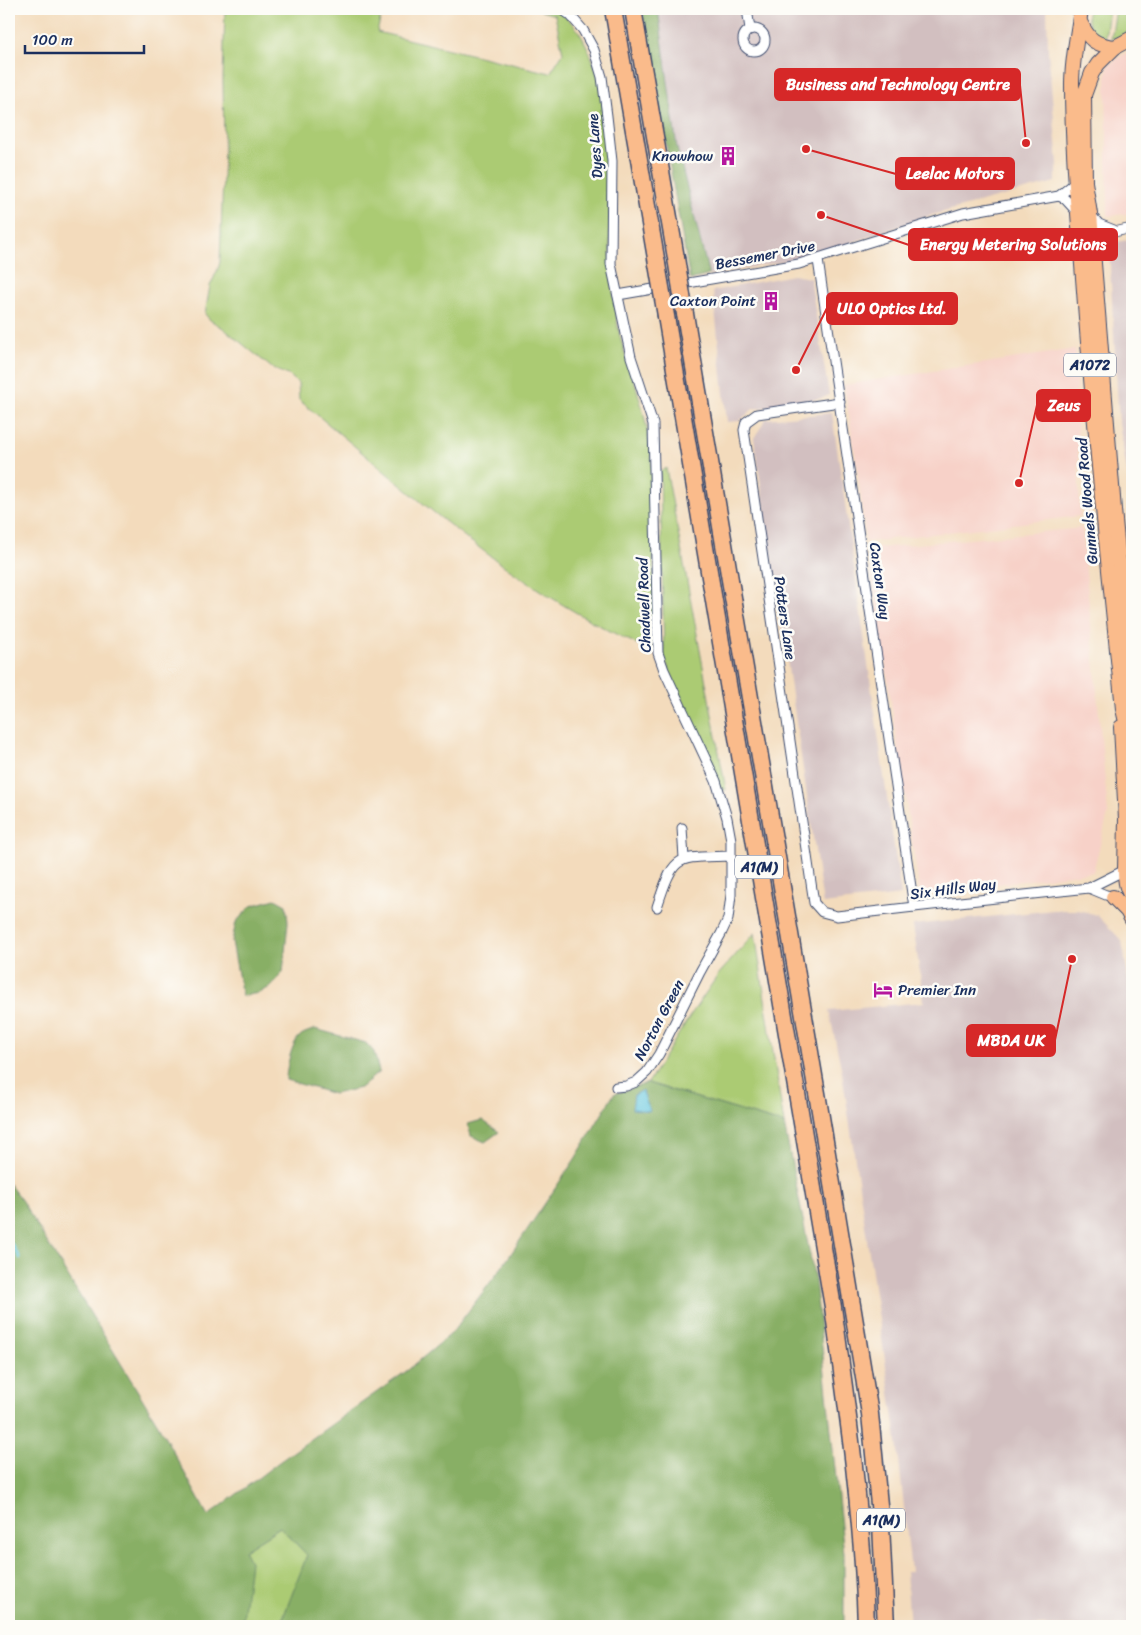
<svg xmlns="http://www.w3.org/2000/svg" width="1141" height="1635" font-family="Sriracha,sans-serif">
<style>
.built{fill:#f7d1c8}
.industrial{fill:#d2bfc0}
.green{fill:#abcb73;stroke:#637d68}
.forest{fill:#88af65;stroke:#526f62}
.water{fill:#61c6df;stroke:#3e7a9e}
.lines{fill:none;stroke-linecap:round;stroke-linejoin:round}
.stream{stroke:#61c6df;stroke-width:2.5}
.street-casing{stroke:#3b496c;stroke-width:11}
.primary-casing{stroke:#3b496c;stroke-width:16}
.highway-casing{stroke:#3b496c;stroke-width:19}
.street{stroke:#fff;stroke-width:9}
.primary{stroke:#fabb8b;stroke-width:14}
.highway{stroke:#fabb8b;stroke-width:16}
.highway-bridge-casing{stroke:#3b496c;stroke-width:19;stroke-linecap:butt}
.highway-bridge{stroke:#fabb8b;stroke-width:16}
.labels{text-anchor:middle;dominant-baseline:central;stroke-width:5;stroke-linejoin:round;paint-order:stroke}
.shield{fill:#fdfcf7;stroke:#5f6c8c;stroke-width:1}
.shield-label{font-size:14px;font-weight:bold;fill:#1b2f5e}
.street-label{font-size:15px;fill:#1b2f5e;stroke:#fdfcf7}
.poi-label{font-size:15px;fill:#1b2f5e;stroke:#fdfcf7;text-anchor:end}
.leader{fill:none;stroke:#d62828;stroke-width:2}
.callout-dot{fill:#d62828;stroke:#fdfcf7;stroke-width:2}
.callout{fill:#d62828;stroke:#d62828;stroke-width:2}
.callout-label{font-size:16px;text-anchor:middle;font-weight:bold;fill:#fff}
</style>
<rect width="100%" height="100%" fill="#fdfcf7"/>
<filter id="ink" filterUnits="userSpaceOnUse"><feTurbulence type="fractalNoise" baseFrequency=".02" numOctaves="2"/><feDisplacementMap in="SourceGraphic" scale="10" xChannelSelector="R" yChannelSelector="G"/><feConvolveMatrix kernelMatrix="1 2 1 2 8 2 1 2 1" color-interpolation-filters="sRGB"/></filter>
<filter id="wash" filterUnits="userSpaceOnUse"><feTurbulence type="fractalNoise" baseFrequency=".0096" numOctaves="4" result="noise"/><feDisplacementMap in="SourceGraphic" scale="20" xChannelSelector="R" yChannelSelector="G"/><feGaussianBlur stdDeviation="1.12" result="paint"/><feColorMatrix in="noise" values="0 0 0 0 0 0 0 0 0 0 0 0 0 0 0 0 0 1.4 0 .05"/><feComposite in="paint" operator="in"/></filter>
<g filter="url(#wash)">
<rect width="100%" height="100%" fill="#f3dbbc"/>
<g class="built">
<path d="M1132 49V213L1108 216 1106 78 1108 65Z"/>
<path d="M1075 349 1080 516 866 542 857 466 844 385Z"/>
<path d="M1082 528 1108 814 1093 872 920 894 868 549Z"/>
</g>
<g class="industrial">
<path d="M658 9H1047L1048 52 1058 164 1055 182 928 216 813 256 709 275 677 148Z"/>
<path d="M1132 239V502L1119 423 1109 248 1112 243Z"/>
<path d="M793 275 810 278 829 395 823 398 753 409 739 421 727 422 713 291Z"/>
<path d="M832 413 901 895 823 904 754 438 766 419Z"/>
<path d="M1054 910H1078L1097 915 1122 941 1132 1003V1626H910L906 1572H911L896 1433 842 1072 829 1011 924 1002 913 925Z"/>
</g>
<g class="green">
<path d="M225 9H383L377 32 550 73 563 53 555 15 541 11C582 0 603 88 607 114 609 130 608 147 608 163 610 217 608 273 618 327 623 352 633 375 640 400 645 417 648 434 651 452L655 616 653 647 649 649C626 640 604 628 582 616 478 557 391 475 299 400L298 383 290 376 272 368 223 328 210 320 205 314 210 286 218 269 220 262 224 149 223 79Z"/>
<path d="M1088 9H1109L1105 39C1091 34 1086 23 1088 9Z"/>
<path d="M1116 9H1132V30L1120 37 1111 39Z"/>
<path d="M666 468 726 790H721L667 665 664 656 660 471Z"/>
<path d="M755 933 784 1124 648 1083 690 1016 718 975Z"/>
<path d="M280 1527 308 1555 280 1626H238L243 1619V1550Z"/>
</g>
<g class="forest">
<path d="M642 9H658L677 148 709 275 690 280Z"/>
<path d="M9 227C16 252 15 261 9 286Z"/>
<path d="M275 899 286 905 288 922 283 972 272 986 259 993 242 996 232 941 236 922 251 906Z"/>
<path d="M315 1029 366 1043 374 1052 379 1072 360 1088 334 1094 286 1080C286 1069 291 1044 300 1036 303 1033 311 1031 315 1029Z"/>
<path d="M648 1083 784 1124 815 1280 844 1554V1626H280L307 1555 280 1527 244 1550 250 1562 243 1619 238 1626H9V1184L22 1201 159 1426 208 1516 279 1462 408 1370 451 1334 502 1267 575 1159 614 1094Z"/>
<path d="M482 1120 499 1132 485 1142 471 1136 468 1124Z"/>
</g>
<path class="water" d="M642 1090 650 1111 632 1109 634 1095Z"/>
<g class="lines">
<path class="stream" d="M9 1240 20 1258"/>
</g>
</g>
<g filter="url(#ink)">
<g class="lines">
<g class="street-casing">
<g id="street">
<path d="M561 9 570 15 583 30 594 50 602 77 607 116 612 161 611 264 631 357 653 424 658 653 664 670 716 781 727 818 731 840V895L728 919 721 934 700 972 659 1054 647 1072 636 1082 626 1086 616 1087"/>
<path d="M747 9 750 29"/>
<circle cx="754" cy="40" r="11"/>
<path d="M1059 196 1065 199 1077 212"/>
<path d="M1090 214 1099 224 1114 230"/>
<path d="M1093 247 1098 237 1101 235 1132 228"/>
<path d="M818 260 914 907"/>
<path d="M618 295 799 264 963 213 1059 196 1076 182"/>
<path d="M840 402 757 414 746 422 744 430 814 903 822 912 837 916 914 907 1089 888 1125 870"/>
<path d="M682 828 684 858"/>
<path d="M1089 888 1106 895 1117 897"/>
<path d="M657 907C675 852 676 858 731 856"/>
</g>
</g>
<g class="primary-casing">
<g id="primary">
<path d="M1081 9C1078 34 1072 58 1072 84 1072 153 1079 222 1084 291 1094 430 1109 570 1123 709L1132 748"/>
<path d="M1080 22C1089 40 1095 45 1115 47"/>
<path d="M1132 38 1115 47 1098 64 1092 73 1084 95 1085 182 1090 214 1114 510 1132 692"/>
<path d="M1121 727 1126 819 1125 870"/>
<path d="M1132 868 1125 870C1125 882 1126 888 1132 898"/>
<path d="M1113 897 1127 911 1132 920"/>
</g>
</g>
<g class="highway-casing">
<g id="highway">
<path d="M613 9 657 264"/>
<path d="M633 9 676 258"/>
<path d="M685 314 820 1111 870 1414 881 1525 886 1626"/>
<path d="M666 316 833 1307C848 1413 863 1519 866 1626"/>
</g>
</g>
<use href="#street" class="street"/>
<use href="#primary" class="primary"/>
<use href="#highway" class="highway"/>
<g class="highway-bridge-casing">
<g id="highway-bridge">
<path d="M676 258 685 314"/>
<path d="M657 264 666 316"/>
</g>
</g>
<use href="#highway-bridge" class="highway-bridge"/>
</g>
</g>
<defs>
<g id="building-bare" transform="scale(1.5)"><path d="M-4-6H4V6H1V3H-1V6H-4ZM-2.5-4.3h1.7v1.8h-1.7ZM.8-4.3h1.7v1.8H.8ZM-2.5-1h1.7V.8h-1.7ZM.8-1h1.7V.8H.8Z" fill="#b5179e" stroke="#fdfcf7" stroke-width="2.5" paint-order="stroke"/></g>
<g id="hotel-bare" transform="scale(1.5)"><path d="M-6-4.5h1.5V1H6V5H4.5V3h-9V5H-6ZM-4 0a1.8 1.8 0 1 1 3.6 0ZM.5 0V-2.5h3Q6-2.5 6 0Z" fill="#b5179e" stroke="#fdfcf7" stroke-width="2.5" paint-order="stroke"/></g>
</defs>
<g fill-rule="evenodd">
<use href="#building-bare" x="728" y="156"/>
<use href="#building-bare" x="771" y="301"/>
<use href="#hotel-bare" x="883" y="990"/>
</g>
<g class="labels">
<g class="shield">
<rect x="1064" y="353.5" width="52" height="23" rx="4"/>
<rect x="735" y="855.5" width="48" height="23" rx="4"/>
<rect x="857" y="1508.5" width="48" height="23" rx="4"/>
</g>
<g class="shield-label">
<text x="1090" y="365">A1072</text>
<text x="759" y="867">A1(M)</text>
<text x="881" y="1520">A1(M)</text>
</g>
<g class="street-label">
<text transform="translate(595 146) rotate(-94)">Dyes Lane</text>
<text transform="translate(765 255) rotate(-11)">Bessemer Drive</text>
<text transform="translate(1087 501) rotate(-95)">Gunnels Wood Road</text>
<text transform="translate(880 581) rotate(82)">Caxton Way</text>
<text transform="translate(644 605) rotate(-92)">Chadwell Road</text>
<text transform="translate(785 618) rotate(82)">Potters Lane</text>
<text transform="translate(953 889) rotate(-7)">Six Hills Way</text>
<text transform="translate(659 1020) rotate(-62)">Norton Green</text>
</g>
<g class="poi-label">
<text x="713" y="156">Knowhow</text>
<text x="756" y="301">Caxton Point</text>
<text x="898" y="990" text-anchor="start">Premier Inn</text>
</g>
</g>
<path class="leader" d="M1026 143L1020 85M806 149L896 174M821 215L909 245M796 370L827 308M1019 483L1037 405M1072 959L1055 1040"/>
<g class="callout-dot">
<circle cx="1026" cy="143" r="5"/>
<circle cx="806" cy="149" r="5"/>
<circle cx="821" cy="215" r="5"/>
<circle cx="796" cy="370" r="5"/>
<circle cx="1019" cy="483" r="5"/>
<circle cx="1072" cy="959" r="5"/>
</g>
<g class="callout">
<rect x="775" y="69" width="245" height="31" rx="5"/>
<rect x="896" y="158" width="118" height="31" rx="5"/>
<rect x="909" y="229" width="208" height="31" rx="5"/>
<rect x="827" y="293" width="130" height="31" rx="5"/>
<rect x="1037" y="390" width="53" height="31" rx="5"/>
<rect x="967" y="1025" width="88" height="31" rx="5"/>
</g>
<g class="callout-label">
<text x="898" y="90">Business and Technology Centre</text>
<text x="955" y="179">Leelac Motors</text>
<text x="1013" y="250">Energy Metering Solutions</text>
<text x="892" y="314">ULO Optics Ltd.</text>
<text x="1064" y="411">Zeus</text>
<text x="1011" y="1046">MBDA UK</text>
</g>
<rect width="1141" height="1635" fill="none" stroke="#fdfcf7" stroke-width="30"/>
<path d="M25 45v8h119v-8" fill="none" stroke="#1b2f5e" stroke-width="2.5"/>
<text x="32" y="45" font-size="15" fill="#1b2f5e" stroke="#fdfcf7" stroke-width="4" paint-order="stroke">100 m</text>
</svg>
